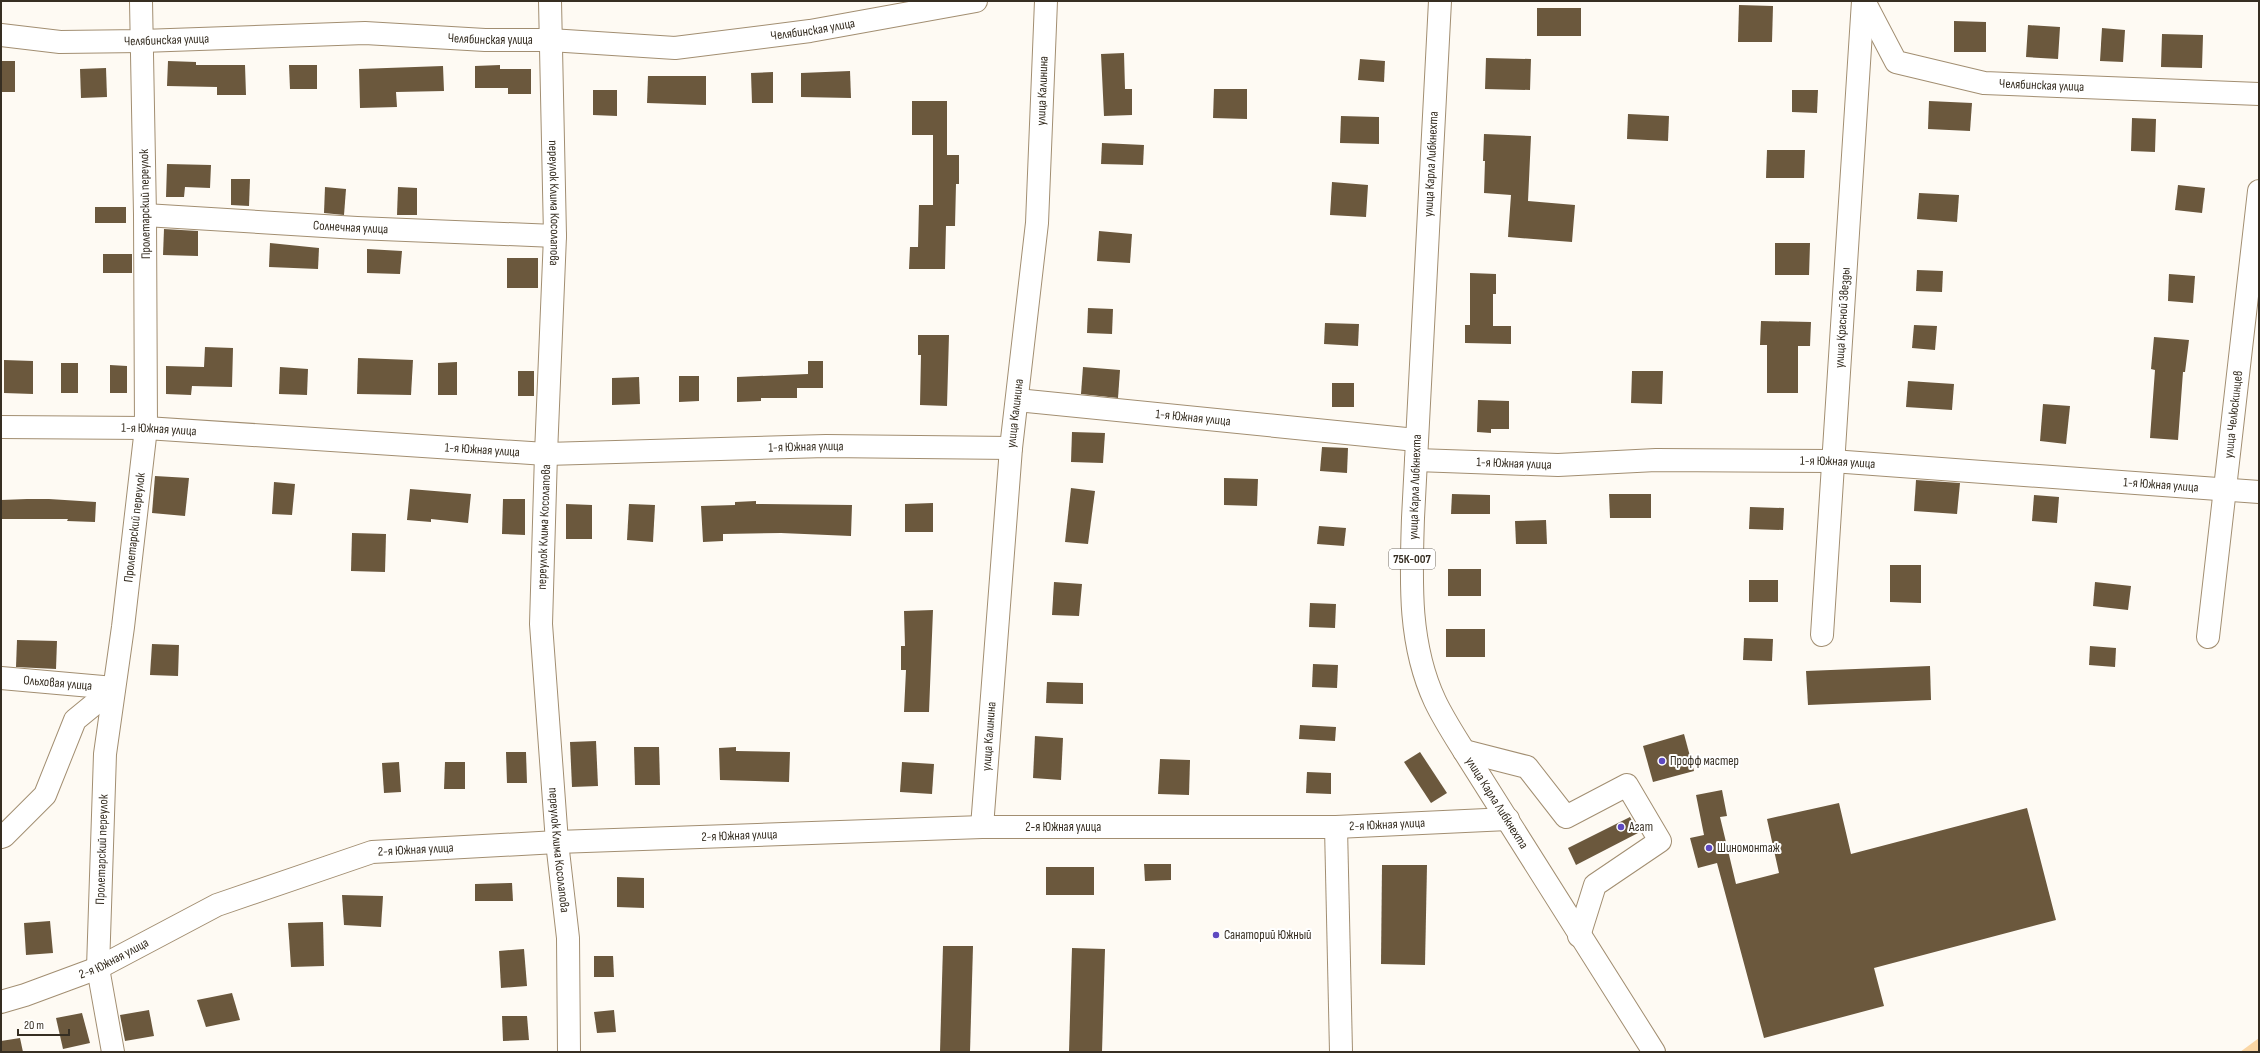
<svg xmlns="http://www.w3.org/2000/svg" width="2260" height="1053" font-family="'Sofia Sans Condensed',sans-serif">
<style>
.green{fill:#fad6a4}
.building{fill:#6b583d}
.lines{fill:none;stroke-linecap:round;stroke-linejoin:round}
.minor-casing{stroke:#a28e71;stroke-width:24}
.major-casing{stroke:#a28e71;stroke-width:24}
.minor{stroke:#fff;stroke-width:22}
.major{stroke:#fff;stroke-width:22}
.poi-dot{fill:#5e49c1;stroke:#fff;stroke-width:1.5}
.labels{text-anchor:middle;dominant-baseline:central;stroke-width:4;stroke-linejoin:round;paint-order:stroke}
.shield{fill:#fff;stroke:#726d64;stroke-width:1}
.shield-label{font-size:12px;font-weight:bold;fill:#362e22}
.street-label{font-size:13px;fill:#362e22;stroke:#fff}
.poi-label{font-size:13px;fill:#362e22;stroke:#fff;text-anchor:start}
</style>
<rect width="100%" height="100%" fill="#fefaf3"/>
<path class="green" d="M2259 1038V1052H2240Z"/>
<g class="building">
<path d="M1739 5 1773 6 1772 42H1738Z"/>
<rect x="1537" y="8" width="44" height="28"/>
<path d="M1954 21 1986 22V52H1954Z"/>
<path d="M2028 25 2060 27 2058 59 2026 57Z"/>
<path d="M2102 28 2125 30 2123 62 2100 61Z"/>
<path d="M2162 34 2203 35 2202 68 2161 67Z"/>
<path d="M1124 53 1125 89H1132V115L1104 116 1101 54Z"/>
<path d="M1486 58 1531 59 1530 90 1485 89Z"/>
<path d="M1360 59 1385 61 1384 82 1358 80Z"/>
<rect x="1" y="61" width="14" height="31"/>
<path d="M168 61 196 62V65H245L246 95H217V87L167 86Z"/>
<path d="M289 65H317V89H290Z"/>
<path d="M500 65V69H531V94H508V88H475V66Z"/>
<path d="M443 66 444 91 396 92 397 107 360 108 359 69Z"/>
<path d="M106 68 107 97 81 98 80 69Z"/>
<path d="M850 71 851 98 801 97V73Z"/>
<path d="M773 72V103H752L751 73Z"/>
<path d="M648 76H706V105L647 103Z"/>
<path d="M1214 89H1247V119L1213 118Z"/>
<path d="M593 90H617V116L593 115Z"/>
<path d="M1792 90H1818L1817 113 1792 112Z"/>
<path d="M912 101H947V155H959V184H956L955 226H946L945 269H909L910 247H918L919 205H933V135H912Z"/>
<path d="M1929 101 1972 103 1970 131 1928 129Z"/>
<path d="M1628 114 1669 116 1668 141 1627 139Z"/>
<path d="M1341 116 1379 117V144L1340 143Z"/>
<path d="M2132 118 2156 119 2155 152 2131 151Z"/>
<path d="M1484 134 1531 136 1528 201 1575 205 1572 242 1508 237 1511 195 1484 193 1485 161H1483Z"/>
<path d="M1102 143 1144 145 1143 165 1101 164Z"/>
<path d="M1767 150H1805L1804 178H1766Z"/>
<path d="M167 164 211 165 210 188 185 187 184 197H166Z"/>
<path d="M231 179H250L249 206 231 205Z"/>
<path d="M1332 182 1368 185 1366 217 1330 215Z"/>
<path d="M2178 185 2205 188 2202 213 2175 210Z"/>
<path d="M325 187 346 189 344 215 324 213Z"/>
<path d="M398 187 417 188V215H397Z"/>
<path d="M1919 193 1959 195 1957 222 1917 219Z"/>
<rect x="95" y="207" width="31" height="16"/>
<path d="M164 229 198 231V256L163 255Z"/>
<path d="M1099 231 1132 234 1130 263 1097 261Z"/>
<path d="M270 243 319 248 318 269 269 267Z"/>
<path d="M1775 243H1810L1809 275H1775Z"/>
<path d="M367 249 402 251 400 274 367 273Z"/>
<rect x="103" y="254" width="29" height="19"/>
<rect x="507" y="258" width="31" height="30"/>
<path d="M1917 270 1943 271 1942 292 1916 291Z"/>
<path d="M1470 273 1496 274V294H1493V326H1511V344L1465 343V325H1470Z"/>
<path d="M2169 274 2195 276 2193 303 2168 301Z"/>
<path d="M1088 308 1113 309 1112 334 1087 333Z"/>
<path d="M1761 321 1811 322 1810 346H1798V393H1767V345H1760Z"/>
<path d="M1325 323 1359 324 1358 346 1324 344Z"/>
<path d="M1914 325 1937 326 1935 350 1912 348Z"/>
<path d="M918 335H949L947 406 920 405 921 355H918Z"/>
<path d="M2154 337 2189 340 2185 372H2183L2178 440 2150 438 2155 370 2151 369Z"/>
<path d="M205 347 233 348 232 387 192 386 191 395 166 394V366L204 367Z"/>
<path d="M358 358 413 360 411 395 357 394Z"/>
<path d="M4 360 33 361V394L4 393Z"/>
<path d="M808 361H823V388H797V398H761V401L737 402V377L808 374Z"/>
<path d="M457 362V395H438V363Z"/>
<rect x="61" y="363" width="17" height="30"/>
<path d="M110 365 127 366V393H110Z"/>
<path d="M280 367 308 369 307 395 279 394Z"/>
<path d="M1083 367 1120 370 1118 398 1081 394Z"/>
<rect x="518" y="371" width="16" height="25"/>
<path d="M1632 371H1663L1662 404 1631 403Z"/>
<path d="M679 376H699V401L679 402Z"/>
<path d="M639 377 640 404 612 405V378Z"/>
<path d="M1908 381 1954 384 1952 410 1906 407Z"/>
<rect x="1332" y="383" width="22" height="24"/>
<path d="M1478 400 1509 401V429H1491V433L1477 432Z"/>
<path d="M2043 404 2070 406 2066 444 2040 441Z"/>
<path d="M1072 432 1105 433 1103 463 1071 462Z"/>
<path d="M1322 447 1348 448 1347 473 1320 471Z"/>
<path d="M155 476 189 478 185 516 152 513Z"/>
<path d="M1224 478 1258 479 1257 506 1224 505Z"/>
<path d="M1916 480 1960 483 1957 514 1914 511Z"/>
<path d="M274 482 295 484 292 515 272 514Z"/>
<path d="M1071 488 1095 491 1088 544 1065 542Z"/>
<path d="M410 489 471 494 468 523 431 519V522L407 520Z"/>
<path d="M1452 494 1490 495V514H1451Z"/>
<path d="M1609 494H1651V518H1610Z"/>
<path d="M2034 495 2059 497 2057 523 2032 521Z"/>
<path d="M27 499H49L96 502 95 522 67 521 68 519H1V500Z"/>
<path d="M503 499H525V535L502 534Z"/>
<path d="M756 501V504L852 505 851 536 781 533 723 534V541L703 542 701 506 735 505V502Z"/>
<path d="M933 503V532H905V504Z"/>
<path d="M566 504 592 505V539H566Z"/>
<path d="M629 504 655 505 653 542 627 540Z"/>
<path d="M1750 507 1784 508 1783 530 1749 529Z"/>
<path d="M1546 520 1547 544H1516L1515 521Z"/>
<path d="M1319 526 1346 528 1344 546 1317 544Z"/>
<path d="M352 533 386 534 385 572 351 571Z"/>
<path d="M1890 565H1921V603L1890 602Z"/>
<rect x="1448" y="569" width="33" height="27"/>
<rect x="1749" y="580" width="29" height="22"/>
<path d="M1054 582 1082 584 1079 616 1052 615Z"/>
<path d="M2095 582 2131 586 2128 610 2093 606Z"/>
<path d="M1310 603 1336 604 1335 628 1309 627Z"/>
<path d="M933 610 929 712H904L906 670H901V646H905L904 611Z"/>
<rect x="1446" y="629" width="39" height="28"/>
<path d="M1744 638 1773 639 1772 661 1743 660Z"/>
<path d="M17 640 57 641 56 669 16 667Z"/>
<path d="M152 644 179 645 178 676 150 675Z"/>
<path d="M2090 646 2116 648 2115 667 2089 665Z"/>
<path d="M1313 664 1338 665 1337 688 1312 687Z"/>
<path d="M1930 666 1931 700 1808 705 1806 671Z"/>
<path d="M1047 682 1083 683V704L1046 703Z"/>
<path d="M1300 725 1336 727 1335 741 1299 739Z"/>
<path d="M1684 734 1694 771 1653 782 1643 746Z"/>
<path d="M1035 736 1063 738 1061 780 1033 778Z"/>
<path d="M596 741 598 786 572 787 570 742Z"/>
<path d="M634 747H659L660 785H635Z"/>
<path d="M736 747V751L790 752 789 782 720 780 719 748Z"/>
<path d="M506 752H526L527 783H507Z"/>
<path d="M1420 752 1447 793 1431 803 1404 762Z"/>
<path d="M1160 759 1190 760 1189 795 1158 794Z"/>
<path d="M399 762 401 792 384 793 382 763Z"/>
<path d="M445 762H465V789H444Z"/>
<path d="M902 762 934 764 932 794 900 792Z"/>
<path d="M1307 772 1331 773V794L1306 793Z"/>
<path d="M1722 790 1727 816 1720 817 1736 884 1779 873 1767 819 1839 803 1851 854 2027 808 2056 920 1874 968 1884 1006 1764 1038 1717 863 1698 868 1690 838 1704 835 1696 795Z"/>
<path d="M1630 817 1638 833 1576 865 1568 848Z"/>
<path d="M1144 864H1171V880L1145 881Z"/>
<path d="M1382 865H1427L1425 965 1381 964Z"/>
<rect x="1046" y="867" width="48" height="28"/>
<path d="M617 877 644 878V908L617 907Z"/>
<path d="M512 883 513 901H475V884Z"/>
<path d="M342 895 383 896 381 927 344 925Z"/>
<path d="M50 921 53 953 26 955 24 923Z"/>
<path d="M323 922 324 966 291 967 288 923Z"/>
<path d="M943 946H973L970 1052H940Z"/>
<path d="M1072 948 1105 949 1102 1052H1069Z"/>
<path d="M524 949 527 986 501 988 499 951Z"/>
<path d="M594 956H613L614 977H594Z"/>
<path d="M232 993 240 1020 206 1027 197 1000Z"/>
<path d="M149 1010 154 1036 125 1041 120 1015Z"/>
<path d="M614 1010 616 1032 597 1033 594 1012Z"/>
<path d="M82 1013 90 1043 63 1049 56 1018Z"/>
<path d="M502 1016H527L529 1040 503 1041Z"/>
<path d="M20 1038 23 1052H1V1041Z"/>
</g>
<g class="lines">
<g class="minor-casing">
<g id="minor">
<path id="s1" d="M550 1 555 236 546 454 541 624 557 842 568 938 569 1052"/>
<path id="s2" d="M1864 1 1896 62 1984 83 2259 94"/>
<path id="s3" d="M1 35 60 42 142 41 365 33 485 40H550L675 48 810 31 976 1"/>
<path id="s4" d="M145 215 357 228 555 236"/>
<path id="s5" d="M1017 400 1416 440"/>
<path id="s6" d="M1 427 146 428 546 454 826 446 1011 448"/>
<path id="s7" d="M1416 460 1558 465 1656 460 1832 461 2259 492"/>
<path id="s8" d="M1822 635 1863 1"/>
<path id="s9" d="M2208 637 2259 191"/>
<path id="s10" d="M1 678 114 688"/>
<path d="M1464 751 1527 767 1566 817 1627 785 1660 841 1595 885 1579 936"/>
<path id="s11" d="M982 827 1011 448 1037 223 1046 1"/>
<path d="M1336 827 1341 1052"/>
<path d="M1 837 4 836 45 795 75 720 114 688"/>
<path id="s12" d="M1 1002 25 995 98 968 217 905 372 852 557 842 982 827H1336L1508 819"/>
<path id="s13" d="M113 1052 98 968 105 754 123 627 146 428 145 215 141 1"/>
</g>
</g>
<g class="major-casing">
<g id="major">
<path id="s14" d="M1440 1 1413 518C1411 580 1408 643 1435 701 1443 718 1454 735 1464 751L1654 1052"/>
</g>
</g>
<use href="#minor" class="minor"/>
<use href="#major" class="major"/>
</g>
<g class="poi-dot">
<circle cx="1662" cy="761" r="4"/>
<circle cx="1621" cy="827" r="4"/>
<circle cx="1709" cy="848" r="4"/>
<circle cx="1216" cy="935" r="4"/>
</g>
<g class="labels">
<rect class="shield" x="1389" y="549" width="46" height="20" rx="3"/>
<g class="shield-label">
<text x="1412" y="559">75К-007</text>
</g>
<g class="street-label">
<text stroke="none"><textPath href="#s3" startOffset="814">Челябинская улица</textPath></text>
<text stroke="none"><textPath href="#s3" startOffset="490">Челябинская улица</textPath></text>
<text stroke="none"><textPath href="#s3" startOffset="166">Челябинская улица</textPath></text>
<text stroke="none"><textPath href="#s2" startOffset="217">Челябинская улица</textPath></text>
<text stroke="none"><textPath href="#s11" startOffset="739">улица Калинина</textPath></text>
<text transform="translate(1431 164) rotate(-87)">улица Карла Либкнехта</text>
<text stroke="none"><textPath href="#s1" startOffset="202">переулок Клима Косолапова</textPath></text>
<text transform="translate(145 204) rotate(-91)">Пролетарский переулок</text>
<text stroke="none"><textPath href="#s4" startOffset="206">Солнечная улица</textPath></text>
<text stroke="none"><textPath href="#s8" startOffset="318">улица Красной Звезды</textPath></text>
<text stroke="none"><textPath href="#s11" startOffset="415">улица Калинина</textPath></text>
<text stroke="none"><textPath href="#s9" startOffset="224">улица Челюскинцев</textPath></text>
<text stroke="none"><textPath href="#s5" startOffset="177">1-я Южная улица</textPath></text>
<text stroke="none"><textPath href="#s6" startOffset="158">1-я Южная улица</textPath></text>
<text stroke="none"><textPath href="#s6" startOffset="806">1-я Южная улица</textPath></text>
<text stroke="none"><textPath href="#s6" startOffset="482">1-я Южная улица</textPath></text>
<text stroke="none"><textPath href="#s7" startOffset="98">1-я Южная улица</textPath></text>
<text stroke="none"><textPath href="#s7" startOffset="422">1-я Южная улица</textPath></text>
<text stroke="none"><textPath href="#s7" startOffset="746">1-я Южная улица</textPath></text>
<text transform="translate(1415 487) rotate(-88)">улица Карла Либкнехта</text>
<text transform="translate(544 527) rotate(-88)">переулок Клима Косолапова</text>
<text stroke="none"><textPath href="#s13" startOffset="528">Пролетарский переулок</textPath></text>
<text stroke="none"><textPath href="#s10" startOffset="57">Ольховая улица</textPath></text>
<text stroke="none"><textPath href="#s11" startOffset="91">улица Калинина</textPath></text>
<text stroke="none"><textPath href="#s14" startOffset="823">улица Карла Либкнехта</textPath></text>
<text stroke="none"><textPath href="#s12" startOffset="1417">2-я Южная улица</textPath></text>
<text stroke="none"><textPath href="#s12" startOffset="1093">2-я Южная улица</textPath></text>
<text stroke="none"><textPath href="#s12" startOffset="769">2-я Южная улица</textPath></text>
<text stroke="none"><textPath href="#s13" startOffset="204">Пролетарский переулок</textPath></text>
<text stroke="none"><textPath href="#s12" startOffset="445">2-я Южная улица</textPath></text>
<text stroke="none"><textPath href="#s1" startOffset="850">переулок Клима Косолапова</textPath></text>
<text stroke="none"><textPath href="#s12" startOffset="121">2-я Южная улица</textPath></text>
</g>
<g class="poi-label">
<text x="1670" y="761">Профф мастер</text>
<text x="1629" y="827">Агат</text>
<text x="1717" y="848">Шиномонтаж</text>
<text x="1224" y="935">Санаторий Южный</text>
</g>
</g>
<rect width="2260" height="1053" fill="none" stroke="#362e22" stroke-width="4"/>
<path d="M18 1029v6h51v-6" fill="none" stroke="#362e22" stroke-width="2"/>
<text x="24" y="1029" font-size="12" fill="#362e22" stroke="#ffffff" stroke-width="3" paint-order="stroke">20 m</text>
</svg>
